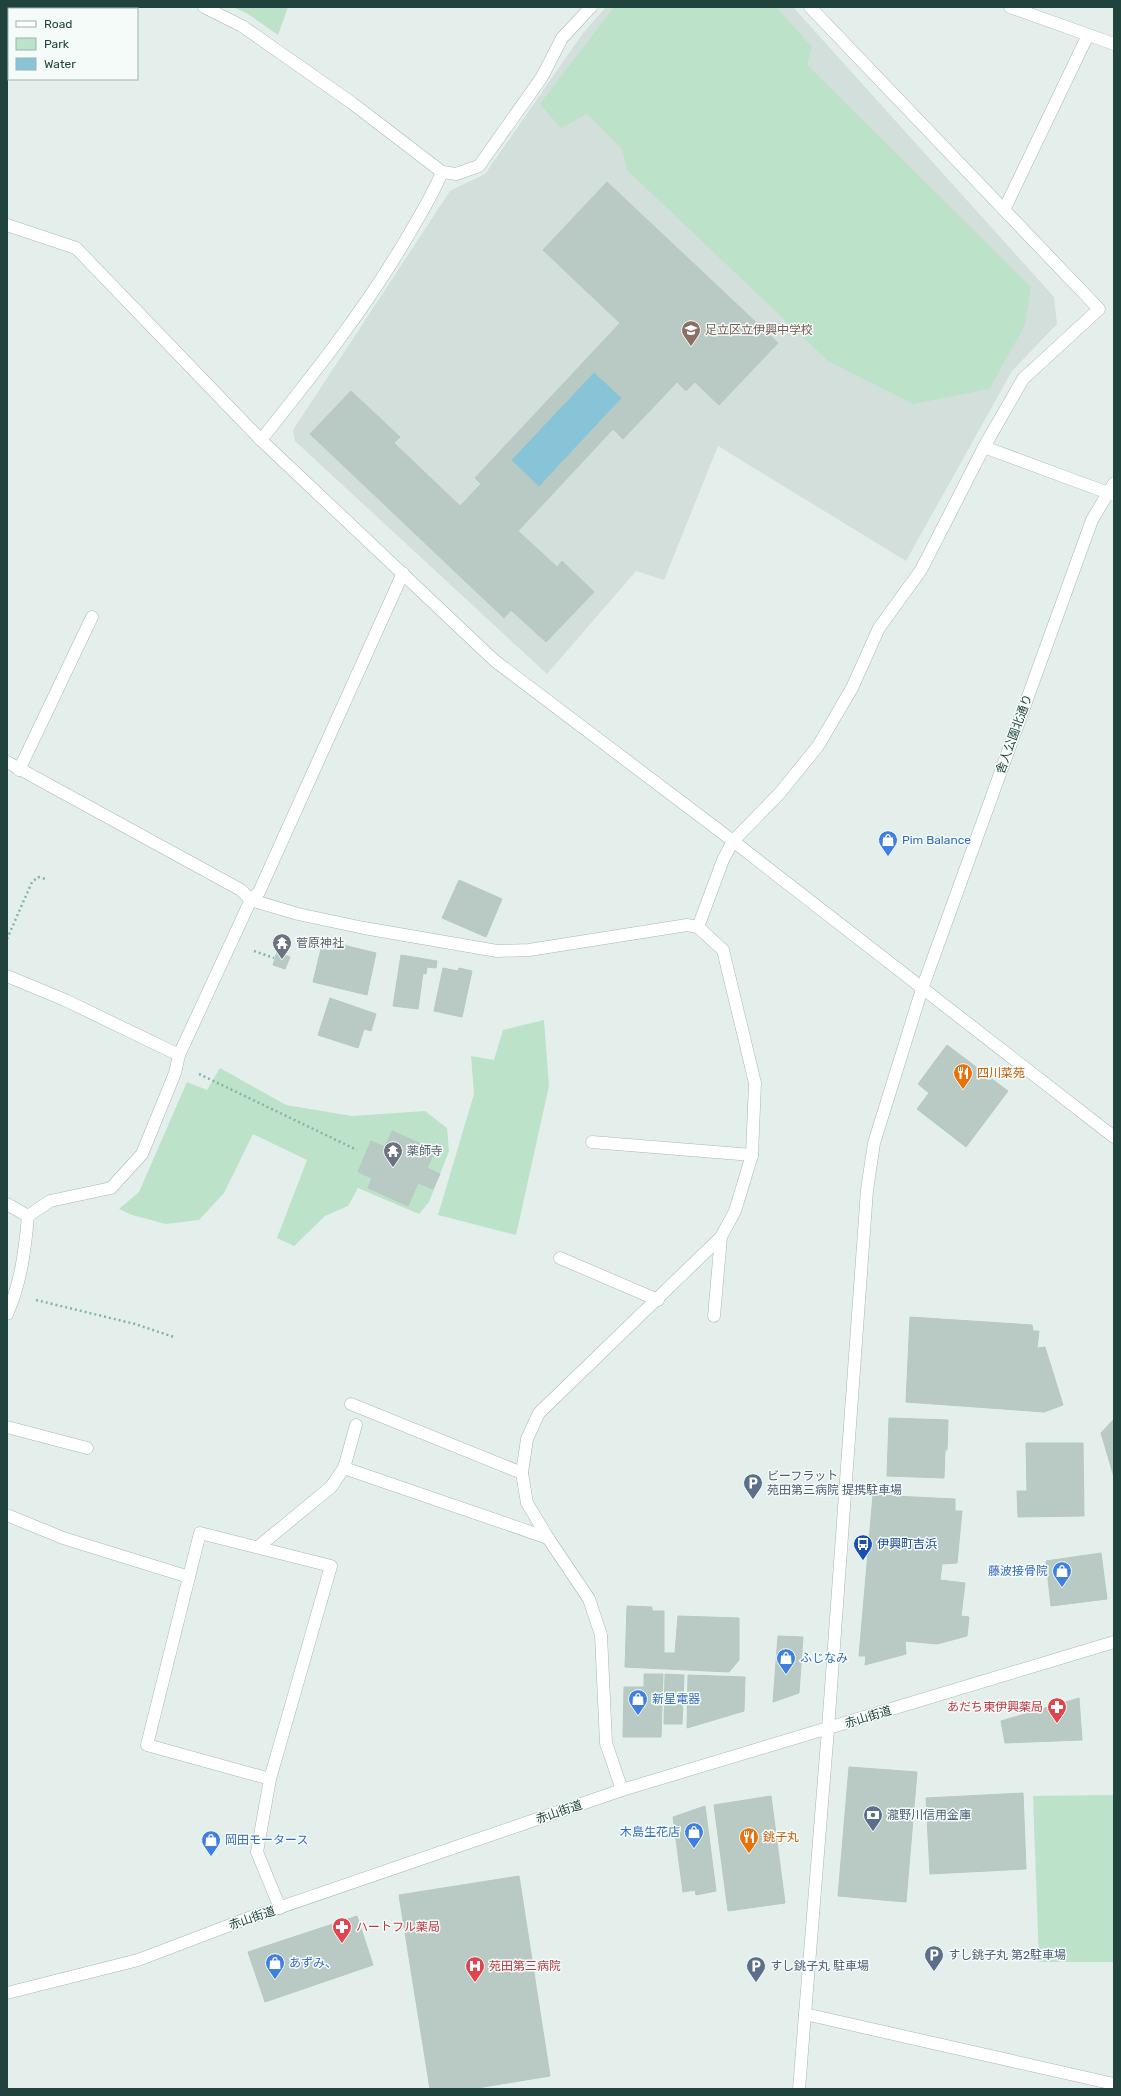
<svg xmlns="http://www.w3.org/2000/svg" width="1121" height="2096" font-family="Rubik,'Noto Sans JP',sans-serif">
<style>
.built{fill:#d2dfda}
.green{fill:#bce2c9}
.water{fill:#88c4d8}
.building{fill:#b9cac5;stroke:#b6c9c3;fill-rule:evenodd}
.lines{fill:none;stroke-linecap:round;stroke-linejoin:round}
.minor-casing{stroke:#a6b8b3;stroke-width:13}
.path{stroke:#82b5aa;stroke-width:2.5;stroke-dasharray:2 3;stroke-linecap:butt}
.minor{stroke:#fff;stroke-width:12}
.labels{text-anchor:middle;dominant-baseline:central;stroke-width:3;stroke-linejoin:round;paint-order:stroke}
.education-label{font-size:12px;fill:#785e54;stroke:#f5fbf9;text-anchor:start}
.street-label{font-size:12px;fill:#21433d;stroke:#f5fbf9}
.shop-label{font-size:12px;fill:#366cbe;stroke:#f5fbf9;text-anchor:start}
.worship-label{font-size:12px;fill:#5b616d;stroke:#f5fbf9;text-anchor:start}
.food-label{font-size:12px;fill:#c56008;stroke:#f5fbf9;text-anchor:start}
.service-label{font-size:12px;fill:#4e5e75;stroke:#f5fbf9;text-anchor:start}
.transit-label{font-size:12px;fill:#164399;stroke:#f5fbf9;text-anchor:start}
.health-label{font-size:12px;fill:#be3a42;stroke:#f5fbf9;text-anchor:start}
</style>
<rect width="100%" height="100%" fill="#e4efeb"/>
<path class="built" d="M606 7H793L1054 297 1057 324 1012 371 906 561 718 446 664 580 636 571 547 674 295 441 293 430 450 191 485 174 583 33Z"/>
<g class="green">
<path d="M233 7H288L278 35 248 14Z"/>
<path d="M614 7H776L812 47 807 65 1031 287 1025 325 989 389 913 404 828 361 627 170 622 149 587 114 561 128 540 104Z"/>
<path d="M544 1020 549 1086 516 1235 438 1215 474 1094 471 1056 494 1060 503 1030Z"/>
<path d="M220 1068 286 1105 352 1116 425 1111 447 1128 449 1151 429 1202 419 1214 358 1188 348 1206 325 1216 294 1246 277 1238 307 1160 253 1134 224 1193 199 1220 166 1224 132 1215 119 1209 139 1192 187 1082 207 1090Z"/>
<path d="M1114 1795V1962H1039L1033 1796Z"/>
</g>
<path class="water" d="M594 372 622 398 539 487 511 460Z"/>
<g class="building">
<path d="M607 182 778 343 719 405 695 382 686 391 677 382 623 439 613 429 518 531 557 567 562 561 594 592 546 642 511 610 504 618 310 434 351 391 400 437 394 443 460 506 481 484 475 478 620 323 543 250ZM594 372 622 398 539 487 511 460Z"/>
<path d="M459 880 502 899 486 937 442 918Z"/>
<path d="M335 943 376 953 367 995 313 982 321 949 333 951Z"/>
<path d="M277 952 290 957 285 969 273 965Z"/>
<path d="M401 955 437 961 436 968 427 967 426 974 423 973 418 1009 393 1006Z"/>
<path d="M443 968 458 971 459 968 472 971 462 1017 434 1011Z"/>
<path d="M330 998 376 1014 371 1031 364 1029 358 1048 318 1035Z"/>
<path d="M947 1045 1008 1091 966 1147 917 1109 929 1093 918 1084Z"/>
<path d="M392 1131 435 1150 427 1168 440 1174 433 1189 418 1183 408 1206 368 1188 372 1178 358 1172 371 1141 385 1147Z"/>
<path d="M910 1317 1032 1325 1033 1331H1039L1037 1348 1045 1347 1063 1405 1044 1412 906 1402Z"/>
<path d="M889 1418 948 1420 947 1450H945L944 1478 887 1476Z"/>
<path d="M1114 1419V1477L1101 1433Z"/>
<path d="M1026 1443H1083L1084 1516 1018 1517 1017 1491H1027Z"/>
<path d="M873 1495 955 1499V1511H962L957 1563 942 1564 940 1580 965 1583 961 1616 969 1617 967 1636 937 1644 905 1641 906 1654 865 1665 866 1656H859Z"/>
<path d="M1101 1553 1107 1599 1051 1606 1046 1561Z"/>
<path d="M627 1606 652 1607V1611H664V1653H675L678 1616 739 1618V1660L729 1672 625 1667Z"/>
<path d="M778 1636 803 1637 799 1693 773 1702Z"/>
<path d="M644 1674H663L661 1737H623L624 1687H644Z"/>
<path d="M665 1674 684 1675 682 1724H664Z"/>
<path d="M688 1675 745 1677 744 1711 687 1728Z"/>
<path d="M1079 1698 1082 1740 1005 1743 1001 1721Z"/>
<path d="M849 1767 917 1772 906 1902 838 1896Z"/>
<path d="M1023 1793 1026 1869 930 1874 926 1798Z"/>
<path d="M771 1796 785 1903 728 1911 714 1805Z"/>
<path d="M705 1806 716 1891 696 1895 695 1890 683 1892 673 1817Z"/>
<path d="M519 1876 550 2076 471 2089H430L399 1895Z"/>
<path d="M357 1916 373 1965 265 2002 248 1952Z"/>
</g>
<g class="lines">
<g class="minor-casing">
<g id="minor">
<path d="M204 7 242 26 352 103 442 172"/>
<path d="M1010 7 1114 44"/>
<path d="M1004 210 1088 35"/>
<path d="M7 225 76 248 261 440 495 661 733 841 1114 1137"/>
<path d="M261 440C312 376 363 312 405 241 418 218 432 197 442 172L456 174 479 166 542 77 562 38 591 7"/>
<path d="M984 447 1114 495"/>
<path d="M7 762 241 890 251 900 298 914 364 928 497 951 529 950 687 925 698 927 723 950 755 1083 752 1155 735 1211 721 1237 539 1413 527 1439 522 1473 527 1503 548 1538 589 1599 601 1635 606 1743 622 1790"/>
<path d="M19 770 92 617"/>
<path d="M698 927 723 860 733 841 779 794 818 746 852 688 879 628 921 570 984 447 1023 379 1099 309 810 7"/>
<path d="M7 976 65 1000 179 1055"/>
<path d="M592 1142 752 1155"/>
<path d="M7 1204 28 1216"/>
<path d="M560 1258 658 1300"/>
<path d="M7 1314C21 1283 25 1250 28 1216L50 1201 111 1188 142 1154 175 1073 179 1055 248 906 251 900 259 892 403 573"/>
<path d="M714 1316 721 1237"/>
<path d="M351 1404 522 1473"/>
<path d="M7 1427 87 1448"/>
<path d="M344 1468 356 1425"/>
<path d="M7 1515 63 1538 189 1577"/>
<path d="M258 1547 331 1487 344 1468 548 1538"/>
<path d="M270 1779 147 1745 200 1533 331 1566 270 1779 257 1852 280 1908"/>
<path d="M7 1993 138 1960 246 1919 622 1790 1114 1642"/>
<path d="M805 2014 1114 2084"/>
<path d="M799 2089 828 1729 867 1190 874 1143 922 989 1092 520 1114 483"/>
</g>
</g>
<g class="path">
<path d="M7 939 32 882 38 877 46 879"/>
<path d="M254 951 274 958"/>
<path d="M199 1074 357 1150"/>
<path d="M36 1300 135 1324 174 1337"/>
</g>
<use href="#minor" class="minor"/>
</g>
<defs>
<g id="school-pin" transform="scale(1)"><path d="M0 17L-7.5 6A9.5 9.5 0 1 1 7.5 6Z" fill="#8d6e63" stroke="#f5fbf9"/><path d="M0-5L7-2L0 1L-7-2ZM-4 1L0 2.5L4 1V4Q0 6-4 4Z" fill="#fff"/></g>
<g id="shop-pin" transform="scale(1)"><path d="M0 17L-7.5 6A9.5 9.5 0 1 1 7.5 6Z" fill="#3f7fe0" stroke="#f5fbf9"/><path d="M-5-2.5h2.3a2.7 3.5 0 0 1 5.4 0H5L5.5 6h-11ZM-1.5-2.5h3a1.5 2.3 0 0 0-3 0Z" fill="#fff"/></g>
<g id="temple-pin" transform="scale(1)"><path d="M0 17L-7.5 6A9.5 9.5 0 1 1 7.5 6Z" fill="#6b7280" stroke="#f5fbf9"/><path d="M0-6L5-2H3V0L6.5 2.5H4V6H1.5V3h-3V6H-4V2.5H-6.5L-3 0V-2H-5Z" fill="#fff"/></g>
<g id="restaurant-pin" transform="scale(1)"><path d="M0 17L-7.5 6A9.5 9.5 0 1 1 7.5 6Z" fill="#e8710a" stroke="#f5fbf9"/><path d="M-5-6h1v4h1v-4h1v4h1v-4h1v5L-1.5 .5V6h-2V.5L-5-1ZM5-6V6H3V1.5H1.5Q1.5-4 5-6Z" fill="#fff"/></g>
<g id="parking-pin" transform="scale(1)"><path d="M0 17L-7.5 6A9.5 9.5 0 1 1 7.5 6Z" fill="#5c6f8a" stroke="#f5fbf9"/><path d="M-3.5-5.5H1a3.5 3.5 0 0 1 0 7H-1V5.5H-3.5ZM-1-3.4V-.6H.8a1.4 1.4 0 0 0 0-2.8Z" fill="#fff"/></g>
<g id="bus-pin" transform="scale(1)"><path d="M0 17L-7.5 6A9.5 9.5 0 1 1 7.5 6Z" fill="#1a4fb4" stroke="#f5fbf9"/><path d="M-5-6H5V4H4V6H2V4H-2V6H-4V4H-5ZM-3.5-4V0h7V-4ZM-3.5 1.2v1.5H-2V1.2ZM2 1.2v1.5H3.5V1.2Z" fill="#fff"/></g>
<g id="pharmacy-pin" transform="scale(1)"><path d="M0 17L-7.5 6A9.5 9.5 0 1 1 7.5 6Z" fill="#e0444e" stroke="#f5fbf9"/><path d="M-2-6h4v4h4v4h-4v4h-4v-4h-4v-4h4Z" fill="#fff"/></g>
<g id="bank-pin" transform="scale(1)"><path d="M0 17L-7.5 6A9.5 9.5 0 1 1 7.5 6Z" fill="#5c6f8a" stroke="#f5fbf9"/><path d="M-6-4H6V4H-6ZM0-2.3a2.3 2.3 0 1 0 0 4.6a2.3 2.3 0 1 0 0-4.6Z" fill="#fff"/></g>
<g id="hospital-pin" transform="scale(1)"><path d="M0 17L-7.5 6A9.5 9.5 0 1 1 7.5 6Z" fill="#e0444e" stroke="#f5fbf9"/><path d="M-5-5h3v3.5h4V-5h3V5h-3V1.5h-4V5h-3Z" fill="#fff"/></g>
</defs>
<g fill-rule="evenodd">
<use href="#school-pin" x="691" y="330"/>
<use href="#shop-pin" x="888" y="840"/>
<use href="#temple-pin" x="282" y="943"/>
<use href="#restaurant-pin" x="963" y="1073"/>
<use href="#temple-pin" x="393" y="1151"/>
<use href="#parking-pin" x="753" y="1483"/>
<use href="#bus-pin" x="863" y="1544"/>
<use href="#shop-pin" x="1062" y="1571"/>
<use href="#shop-pin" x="786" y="1658"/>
<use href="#shop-pin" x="638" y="1699"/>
<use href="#pharmacy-pin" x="1057" y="1707"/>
<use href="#bank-pin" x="873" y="1815"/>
<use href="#shop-pin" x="694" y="1832"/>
<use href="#restaurant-pin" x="749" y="1837"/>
<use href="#shop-pin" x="211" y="1840"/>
<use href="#pharmacy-pin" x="342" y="1927"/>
<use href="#parking-pin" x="934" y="1955"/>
<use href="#shop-pin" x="275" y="1963"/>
<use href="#hospital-pin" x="475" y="1966"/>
<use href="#parking-pin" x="756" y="1966"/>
</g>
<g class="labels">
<g class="education-label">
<text x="705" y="330">足立区立伊興中学校</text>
</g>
<g class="street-label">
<text transform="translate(1014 734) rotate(-70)">舎人公園北通り</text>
<text transform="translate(868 1717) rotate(-17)">赤山街道</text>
<text transform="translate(559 1812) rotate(-19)">赤山街道</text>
<text transform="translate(252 1918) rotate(-19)">赤山街道</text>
</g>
<g class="shop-label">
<text x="902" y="840">Pim Balance</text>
<text x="1048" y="1571" text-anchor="end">藤波接骨院</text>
<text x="800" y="1658">ふじなみ</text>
<text x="652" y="1699">新星電器</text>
<text x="680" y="1832" text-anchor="end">木島生花店</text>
<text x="225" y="1840">岡田モータース</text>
<text x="289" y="1963">あずみ、</text>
</g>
<g class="worship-label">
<text x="296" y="943">菅原神社</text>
<text x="407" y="1151">薬師寺</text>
</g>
<g class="food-label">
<text x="977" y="1073">四川菜苑</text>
<text x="763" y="1837">銚子丸</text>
</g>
<g class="service-label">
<text x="767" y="1476">ビーフラット<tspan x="767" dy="14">苑田第三病院 提携駐車場</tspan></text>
<text x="887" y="1815">瀧野川信用金庫</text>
<text x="948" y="1955">すし銚子丸 第2駐車場</text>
<text x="770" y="1966">すし銚子丸 駐車場</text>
</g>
<g class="transit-label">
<text x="877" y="1544">伊興町吉浜</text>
</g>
<g class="health-label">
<text x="1043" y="1707" text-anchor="end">あだち東伊興薬局</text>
<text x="356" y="1927">ハートフル薬局</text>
<text x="489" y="1966">苑田第三病院</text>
</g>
</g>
<rect width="1121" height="2096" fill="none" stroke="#21433d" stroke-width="16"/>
<rect x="8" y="8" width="130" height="72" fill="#f5fbf9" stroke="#a0b1ae"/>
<rect x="16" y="21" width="20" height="6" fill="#ffffff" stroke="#a0b1ae"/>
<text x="44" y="28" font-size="12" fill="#21433d">Road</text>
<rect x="16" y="38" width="20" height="12" fill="#bce2c9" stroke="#a0b1ae"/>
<text x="44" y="48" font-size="12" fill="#21433d">Park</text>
<rect x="16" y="58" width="20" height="12" fill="#88c4d8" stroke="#a0b1ae"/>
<text x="44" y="68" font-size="12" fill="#21433d">Water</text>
</svg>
